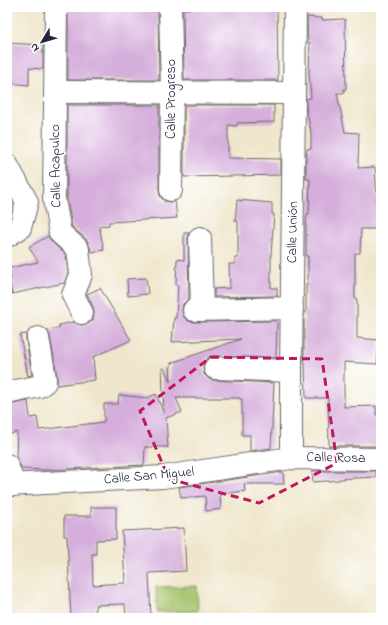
<svg xmlns="http://www.w3.org/2000/svg" width="388" height="625" font-family="'Indie Flower',sans-serif">
<style>
.green{fill:#a5c269;stroke:#647252}
.building{fill:#d5aedb}
.lines{fill:none;stroke-linecap:round;stroke-linejoin:round}
.minor-casing{stroke:#6a676d;stroke-width:24}
.minor{stroke:#fff;stroke-width:22}
.marked{fill:none;stroke:#c2185b;stroke-width:3;stroke-dasharray:8 5;stroke-linejoin:round}
.labels{text-anchor:middle;dominant-baseline:central;stroke-width:4;stroke-linejoin:round;paint-order:stroke}
.street-label{font-size:14px;fill:#22223b;stroke:#fff}
</style>
<rect width="100%" height="100%" fill="#fff"/>
<filter id="ink" filterUnits="userSpaceOnUse"><feTurbulence type="fractalNoise" baseFrequency=".025" numOctaves="2"/><feDisplacementMap in="SourceGraphic" scale="8" xChannelSelector="R" yChannelSelector="G"/><feConvolveMatrix kernelMatrix="1 2 1 2 8 2 1 2 1" color-interpolation-filters="sRGB"/></filter>
<filter id="wash" filterUnits="userSpaceOnUse"><feTurbulence type="fractalNoise" baseFrequency=".012" numOctaves="4" result="noise"/><feDisplacementMap in="SourceGraphic" scale="16" xChannelSelector="R" yChannelSelector="G"/><feGaussianBlur stdDeviation="0.9" result="paint"/><feColorMatrix in="noise" values="0 0 0 0 0 0 0 0 0 0 0 0 0 0 0 0 0 1.4 0 .05"/><feComposite in="paint" operator="in"/></filter>
<g filter="url(#wash)">
<rect width="100%" height="100%" fill="#efe6cb"/>
<g class="green">
<path d="M7 165 27 202 7 235Z"/>
<path d="M197 586 198 611 157 612 156 587Z"/>
</g>
<g id="blocks">
<g class="building">
<path d="M68 7H158L159 80H68Z"/>
<path d="M214 7V9L277 7 278 80H184L183 9Z"/>
<path d="M307 17 322 18V20L345 19 346 89H344V93H337L345 132 359 133 358 168 375 167 377 202H380V229H361L360 253H355V299H357V338L379 340 377 364 344 362V407L376 406V415L379 414 380 446H329L328 398H306L305 363H304V312H306V284H308V256H306V224L307 214H309L310 179H306V160L307 149H311V132L306 108V99L311 98 309 71 310 43H308Z"/>
<path d="M7 43 43 45V69L29 68V85L7 83Z"/>
<path d="M67 105H159V190L160 196 164 201 170 202 175 201 177 218 109 222V225L99 226 104 250 91 252 90 247 87 240 72 227 67 198Z"/>
<path d="M184 105H274V122L237 123V126L228 125V158L281 159V175L184 177Z"/>
<path d="M237 200 272 203V214H274L271 255V288H277V296L214 297V289L230 288 229 264H235V258H238V221H235Z"/>
<path d="M184 233H189L188 238 189 299 183 304 182 311 184 317 188 321 194 322 277 321 276 358 215 356 209 357 204 362 203 367 204 374 209 379 214 380 274 383 271 448 250 451V435H242V399H240V398H176L182 412 166 418 168 447H145L144 465 46 470 22 469 16 457 17 432 7 435V405L28 401 30 418 37 417 39 430 104 422V404H118L119 395 147 398 156 394 164 414 162 368H164L170 382 171 363 241 339 172 342 174 318H176L178 285H176L177 259 184 260Z"/>
<path d="M48 236 52 242 66 255 68 273 64 283 12 294 9 279H11L9 268 38 262 29 247Z"/>
<path d="M146 278 148 294 128 296 127 279Z"/>
<path d="M100 288 131 340 93 357 95 380 57 385V376L50 336 47 330 60 328 59 325 74 322 81 325 88 324 93 320 94 313 93 307 87 294Z"/>
<path d="M26 334V340L32 375 28 376 20 335Z"/>
<path d="M312 471H376V477L355 478 339 479V480L313 482Z"/>
<path d="M283 472 284 484H244L245 491 220 494 221 509 206 511 205 496 181 498 179 487Z"/>
<path d="M91 507H116V539L96 540V554H92L93 585 125 583 122 531 184 528 186 571 149 573 151 618H126L125 604 95 605 96 618H71L67 536H64V516H91Z"/>
</g>
</g>
</g>
<g filter="url(#ink)">
<use href="#blocks" fill-opacity="0" stroke="#6a676d" stroke-width="1"/>
<g class="lines">
<g class="minor-casing">
<g id="minor">
<path d="M56 7 54 199 60 233 78 249 81 275 73 295 82 313"/>
<path d="M170 7 172 92 171 190"/>
<path d="M55 92 294 93"/>
<path d="M7 165 27 202 20 228 7 236"/>
<path d="M200 238 202 310"/>
<path d="M194 310 292 308"/>
<path d="M215 368 291 371"/>
<path d="M7 393 40 386 45 382V378L38 338"/>
<path d="M291 458V371L295 7"/>
<path d="M7 465 14 485"/>
<path d="M7 485 163 477 291 458 381 459"/>
</g>
</g>
<use href="#minor" class="minor"/>
</g>
</g>
<path class="marked" d="M211 357 322 359 337 463 259 503 169 479 140 411Z"/>
<g class="labels">
<g class="street-label">
<text transform="translate(171 99) rotate(-90)">Calle Progreso</text>
<text transform="translate(56 166) rotate(-91)">Calle Acapulco</text>
<text transform="translate(293 232) rotate(-89)">Calle Unión</text>
<text transform="translate(336 458) rotate(1)">Calle Rosa</text>
<text transform="translate(149 476) rotate(-5)">Calle San Miguel</text>
</g>
</g>
<rect width="388" height="625" fill="none" stroke="#fff" stroke-width="24"/>
<g transform="translate(42 42) rotate(232)" stroke="#ffffff" stroke-width="3" paint-order="stroke">
<path d="M0-3L7 15L0 10L-7 15Z" fill="#22223b"/>
<text y="-6" font-size="11" font-weight="bold" text-anchor="middle" fill="#22223b">N</text>
</g>
</svg>
